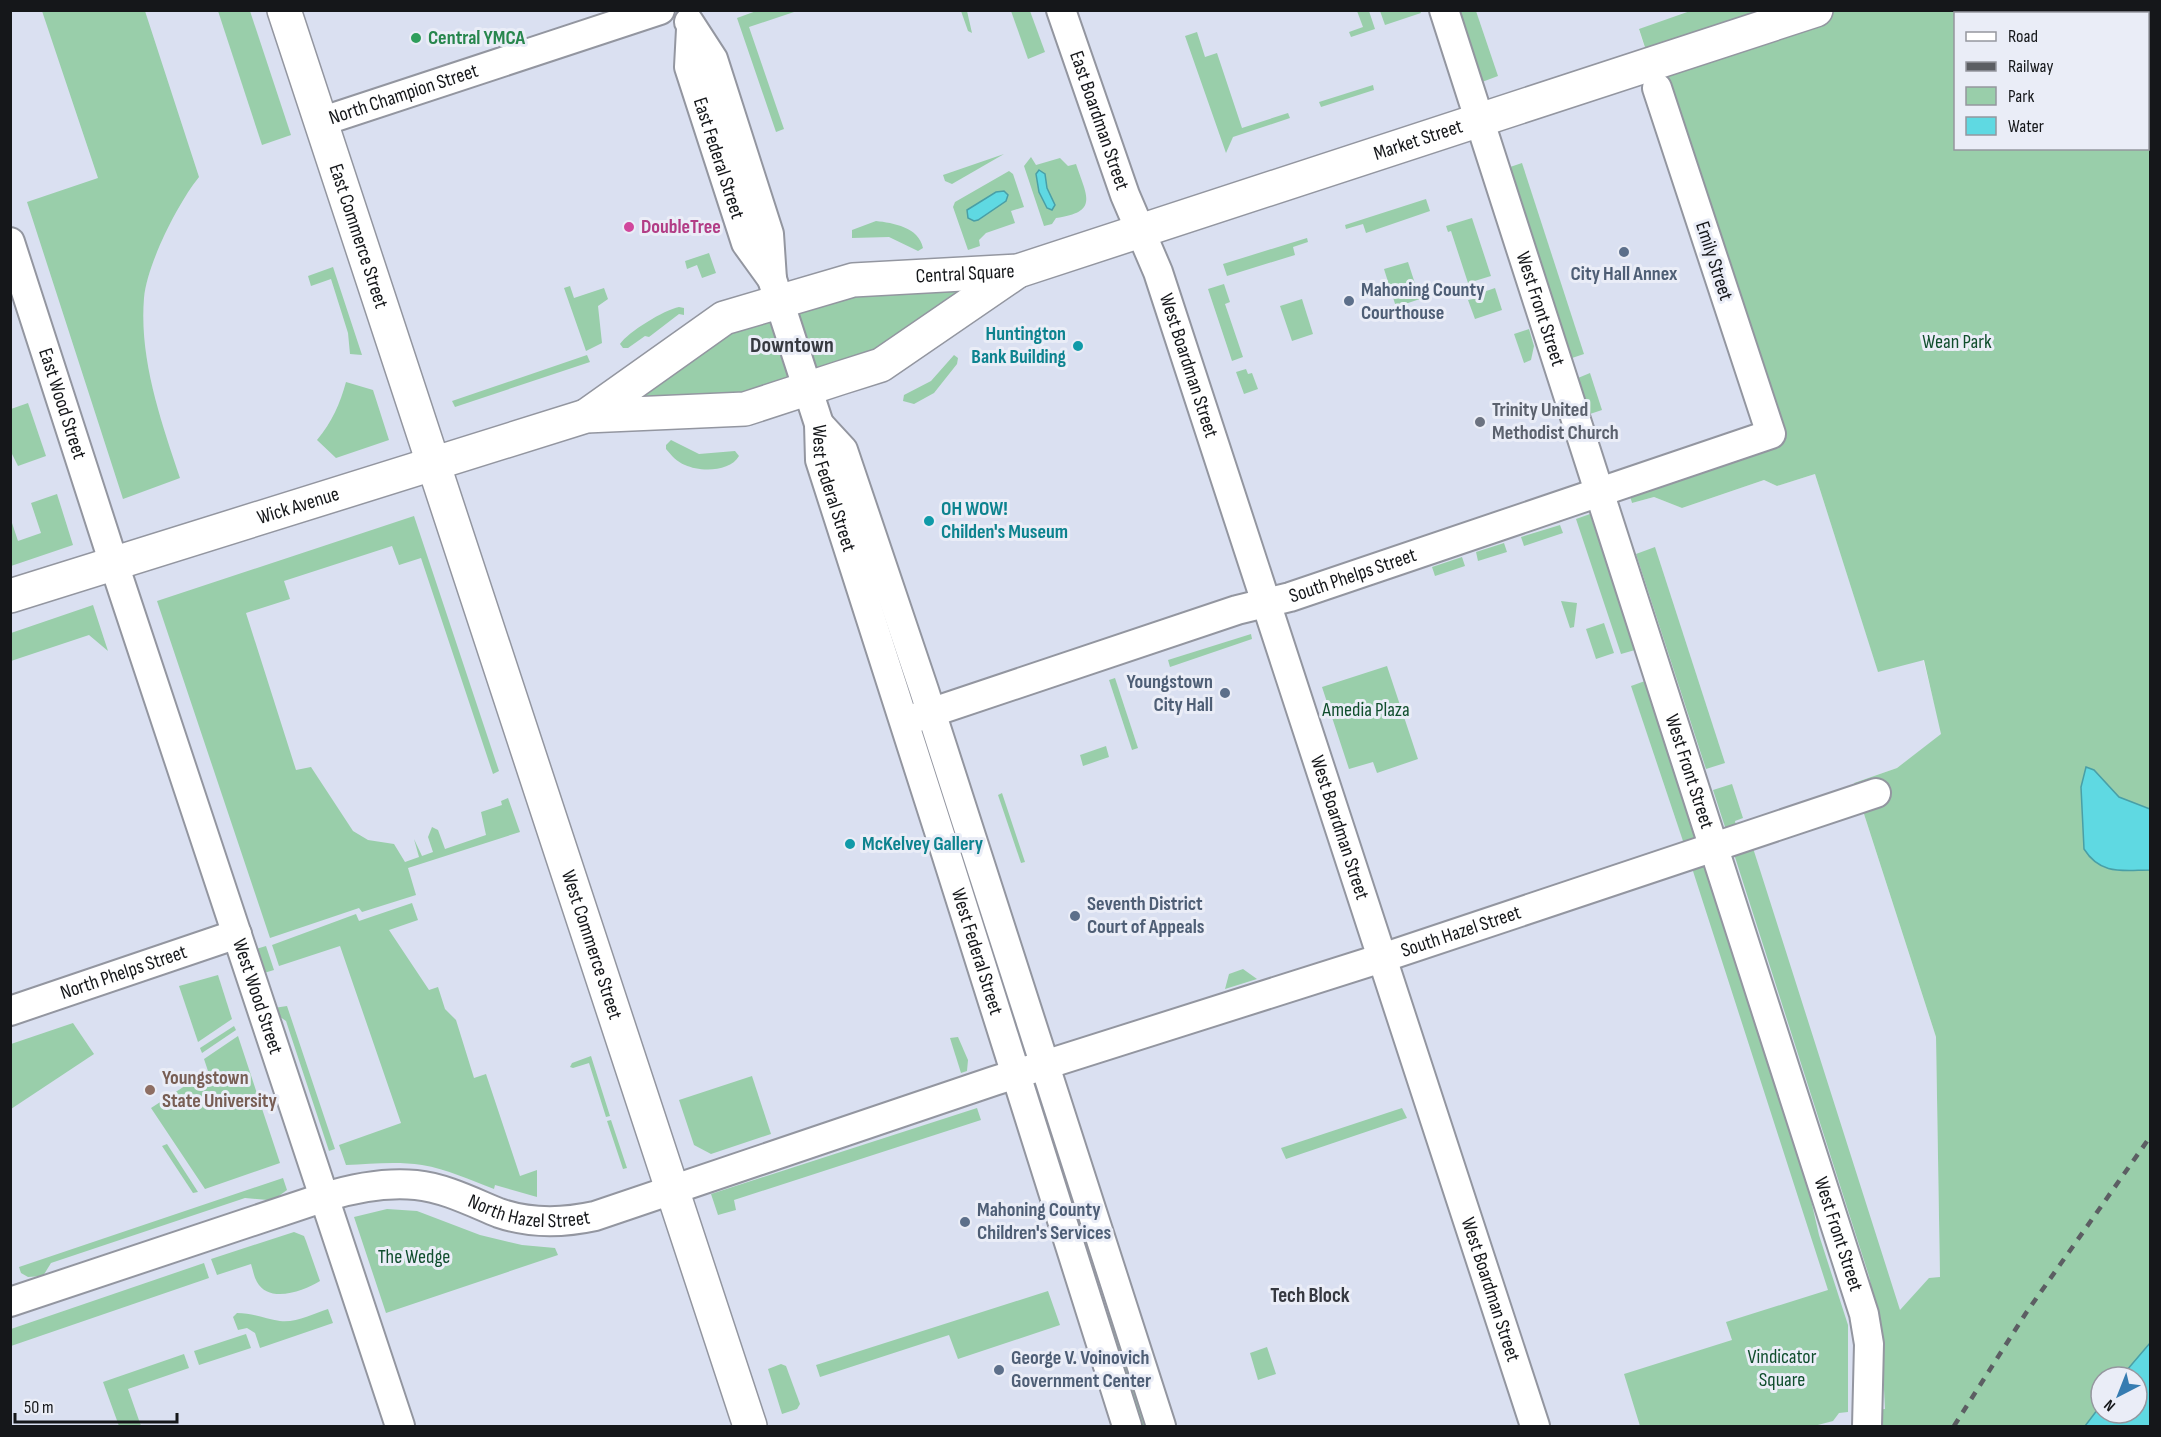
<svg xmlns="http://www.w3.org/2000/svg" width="2161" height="1437" font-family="'Sofia Sans Condensed',sans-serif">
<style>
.built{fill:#dae0f1}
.green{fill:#99ceaa;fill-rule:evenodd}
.water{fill:#5fd9e2;stroke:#499fa6;stroke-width:1.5}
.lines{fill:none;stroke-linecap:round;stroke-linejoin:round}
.minor-casing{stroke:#9396a0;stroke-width:32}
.major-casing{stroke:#9396a0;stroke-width:36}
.minor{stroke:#fff;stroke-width:28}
.major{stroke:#fff;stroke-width:33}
.rail{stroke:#5c5e63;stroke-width:4.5;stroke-dasharray:8 8;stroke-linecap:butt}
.leisure-dot{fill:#2e9e5b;stroke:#eaedf7;stroke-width:2}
.hotel-dot{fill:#d1479c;stroke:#eaedf7;stroke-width:2}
.service-dot{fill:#5c6f8a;stroke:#eaedf7;stroke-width:2}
.culture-dot{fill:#0f9aa8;stroke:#eaedf7;stroke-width:2}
.worship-dot{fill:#6b7280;stroke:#eaedf7;stroke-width:2}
.education-dot{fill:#8d6e63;stroke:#eaedf7;stroke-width:2}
.labels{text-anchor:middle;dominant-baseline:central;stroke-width:6;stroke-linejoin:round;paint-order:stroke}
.leisure-label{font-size:20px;font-weight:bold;fill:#27864d;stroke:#eaedf7;text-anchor:start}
.street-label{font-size:20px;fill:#15171a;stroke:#eaedf7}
.hotel-label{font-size:20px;font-weight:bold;fill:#b23c85;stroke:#eaedf7;text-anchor:start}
.service-label{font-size:20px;font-weight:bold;fill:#4e5e75;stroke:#eaedf7;text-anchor:start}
.culture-label{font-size:20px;font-weight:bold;fill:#0d838f;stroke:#eaedf7;text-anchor:start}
.park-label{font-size:20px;fill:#104e2d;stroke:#eaedf7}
.worship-label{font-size:20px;font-weight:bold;fill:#5b616d;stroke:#eaedf7;text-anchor:start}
.education-label{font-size:20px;font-weight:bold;fill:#785e54;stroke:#eaedf7;text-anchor:start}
.neighbourhood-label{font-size:21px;font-weight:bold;fill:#363940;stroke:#eaedf7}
.quarter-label{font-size:22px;font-weight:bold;fill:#363940;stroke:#eaedf7}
</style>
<rect width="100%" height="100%" fill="#eaedf7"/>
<path class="built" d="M10 11H1693L1639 30 1771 434 1626 484 1632 503 1654 497 1682 508 1764 480 1777 486 1815 474 1878 671 1923 659 1942 734 1897 768 1854 783 1936 1037 1940 1278 1909 1407 1867 1426H11Z"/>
<g class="green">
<path d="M759 10 797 11 749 27 784 129 776 132 737 18Z"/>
<path d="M1693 10 2150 11V1343L2121 1377H2101V1405L2085 1426H1867L1868 1410 1885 1409 1881 1331 1869 1276 1734 854 1753 848 1900 1310 1929 1278 1940 1277 1936 1037 1854 783 1897 768 1941 734 1924 660 1878 672 1815 474 1777 486 1764 480 1682 508 1654 497 1632 503 1626 483 1771 433 1639 29ZM1956 14H2148V148H1956Z"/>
<path d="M42 11H145L199 177C178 203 147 264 144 298 139 359 161 421 180 478L123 499 27 202 98 178Z"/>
<path d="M218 11H250L291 135 262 145Z"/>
<path d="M961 11H967L972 33 968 31Z"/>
<path d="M1011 11H1030L1045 52 1028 59Z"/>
<path d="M1357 11H1369L1375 29 1351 37 1349 32 1363 27Z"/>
<path d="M1380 11H1420L1421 13 1385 25Z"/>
<path d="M1458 11H1476L1498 76 1482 82Z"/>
<path d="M1197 32 1205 57 1217 53 1242 128 1288 113 1290 118 1233 137 1226 153 1185 36Z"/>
<path d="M1373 85 1374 90 1321 107 1319 102Z"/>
<path d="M1004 154 952 184 945 181 943 175Z"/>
<path d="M1031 157 1036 165 1060 158 1068 166 1076 164C1087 197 1099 212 1056 218L1052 224 1044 226 1024 166Z"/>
<path d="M1522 163 1584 354 1572 358 1510 167Z"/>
<path d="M1009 171 1013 174 1024 207 1011 211 1015 223 986 233 979 240 980 246 968 250 953 207 955 202Z"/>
<path d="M1426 199 1430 211 1366 233 1363 224 1346 229 1345 225Z"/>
<path d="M1472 218 1491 276 1468 283 1451 231 1448 232 1446 226Z"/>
<path d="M876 221C893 223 919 227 923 248L918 251 889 237 852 238V230Z"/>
<path d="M1307 238 1308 242 1293 247 1295 255 1227 276 1223 264Z"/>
<path d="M709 253 716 273 702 278 697 265 687 269 685 261Z"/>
<path d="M1408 262 1420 299 1396 307 1384 269Z"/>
<path d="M333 267 362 355 350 354 348 333 331 279 311 286 308 276Z"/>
<path d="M1018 271 880 365 745 409 586 416 724 318 853 280Z"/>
<path d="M1224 284 1230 302 1225 304 1243 357 1232 361 1208 289Z"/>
<path d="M570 286 574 298 604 288 608 299 598 306 602 343 586 351 564 288Z"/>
<path d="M1495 288 1502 310 1475 319 1468 300 1473 299 1472 296Z"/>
<path d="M1302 299 1313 334 1292 341 1280 306Z"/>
<path d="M679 307 684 308V315L679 314 649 337 645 336 628 348H623L620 344C628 332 664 310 679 307Z"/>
<path d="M1529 329 1534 346 1531 360 1524 363 1514 334Z"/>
<path d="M587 355 590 362 455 407 452 401Z"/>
<path d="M954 355 958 358 957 364 934 393 914 404 903 401 904 395 931 381Z"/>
<path d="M1246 369 1248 374 1252 373 1258 389 1244 394 1236 372Z"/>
<path d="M1590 373 1602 410 1590 414 1578 378Z"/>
<path d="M346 382 373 390 389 440 336 458 317 440C332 422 340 404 346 382Z"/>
<path d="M28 403 46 456 18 466 11 452V409Z"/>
<path d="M671 440 699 454 735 451 739 456C730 472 700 472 685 465 677 462 671 455 666 449V445Z"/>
<path d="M57 494 73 545 11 566V520L18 541 41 533 31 503Z"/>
<path d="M1590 514 1635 650 1621 654 1576 519Z"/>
<path d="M414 516 499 771 493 774 421 558 399 565 392 546 284 581 290 599 246 613 296 770 311 767 353 831 368 840 394 844 405 862 419 857 414 839 422 856 433 852 428 837 432 827 438 830 445 849 486 835 481 812 502 805 501 801 508 798 520 832 408 868 416 895 362 912 359 908 270 938 157 601Z"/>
<path d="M1560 525 1563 533 1524 546 1521 537Z"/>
<path d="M1504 543 1507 552 1478 561 1476 552Z"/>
<path d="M1655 547 1725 763 1706 769 1636 554Z"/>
<path d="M1462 557 1465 566 1435 576 1432 567Z"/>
<path d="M1561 601 1577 603 1574 627 1570 628Z"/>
<path d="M93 605 108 651 89 635 11 661V633Z"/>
<path d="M1604 623 1614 653 1596 659 1586 629Z"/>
<path d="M1251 634 1252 639 1170 667 1168 660Z"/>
<path d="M1387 666 1418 759 1377 773 1373 762 1349 769 1322 687Z"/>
<path d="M1115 678 1138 748 1132 750 1109 680Z"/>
<path d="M1645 681 1698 839 1684 844 1631 686Z"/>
<path d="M1106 746 1109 757 1083 766 1080 755Z"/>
<path d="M1732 784 1743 818 1735 821 1736 826 1726 830 1713 790Z"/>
<path d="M1002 793 1025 862 1021 863 998 795Z"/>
<path d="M1705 864 1800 1152 1819 1235 1848 1325V1412L1839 1413 1833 1421 1814 1426H1640L1624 1374 1732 1340 1726 1322 1828 1290 1692 868Z"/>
<path d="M412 903 418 920 389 930 429 990 438 987 445 1009 456 1020 474 1078 486 1074 520 1176 537 1170V1197L495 1185 494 1189C470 1180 447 1169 422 1165 396 1161 371 1164 346 1165L339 1145 401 1123 340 946 279 966 272 945 356 914 359 921Z"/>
<path d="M266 946 274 970 264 973 256 949Z"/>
<path d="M1243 969 1257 979 1225 989 1229 974Z"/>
<path d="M218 975 232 1019 198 1042 179 986Z"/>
<path d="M287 1006 335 1149 329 1151 286 1021 276 1014 274 1008Z"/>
<path d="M73 1023 94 1054 11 1109V1044Z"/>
<path d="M234 1026 236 1030 202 1053 200 1048Z"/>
<path d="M238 1036 280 1163 205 1189 151 1108 208 1071 204 1059Z"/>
<path d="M958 1037 968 1060 967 1071 961 1073 950 1038Z"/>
<path d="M591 1056 610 1116 606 1117 589 1063 573 1068 570 1067 572 1063Z"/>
<path d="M752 1076 771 1134 711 1154 694 1145 679 1100Z"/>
<path d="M977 1108 981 1120 734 1200 736 1210 718 1215 711 1194Z"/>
<path d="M1402 1108 1407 1118 1286 1159 1281 1148Z"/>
<path d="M611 1120 627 1168 623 1169 607 1121Z"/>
<path d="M167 1144 198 1192 193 1193 162 1146Z"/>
<path d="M283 1178 287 1190 276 1198 268 1200 245 1198 51 1263 43 1276 28 1277 21 1273 19 1267Z"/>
<path d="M387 1209 417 1211 480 1235 522 1245 555 1248 558 1255 386 1313 354 1217Z"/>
<path d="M294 1232 304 1236 306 1241 320 1281C304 1291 269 1304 257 1282 254 1277 253 1270 251 1264L217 1275 211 1259Z"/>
<path d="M204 1263 209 1278 11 1346V1329Z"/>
<path d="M1048 1291 1060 1325 958 1359 949 1335 820 1377 816 1365Z"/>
<path d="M328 1309 333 1323 260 1348 255 1333 247 1328 238 1330 233 1317 237 1313C253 1313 265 1319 280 1321 296 1323 313 1314 328 1309Z"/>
<path d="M1106 1312 1112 1316 1152 1426H1139L1104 1314Z"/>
<path d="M246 1334 251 1348 199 1365 194 1351Z"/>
<path d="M1267 1347 1276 1374 1258 1380 1250 1353Z"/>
<path d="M184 1354 189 1368 128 1389 141 1426H119L103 1382Z"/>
<path d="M781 1364 786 1366 800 1404 797 1409 782 1414 768 1369Z"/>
</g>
<g class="water">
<path d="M1039 170 1045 174 1047 188 1055 205 1052 210 1047 208 1039 192 1036 174Z"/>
<path d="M1004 191 1008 195 1006 201 978 220 974 221 968 218 967 210 996 192Z"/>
<path d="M2086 767 2094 770 2119 797 2150 809V870C2124 870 2101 876 2084 849L2081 787Z"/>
<path d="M2150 1343V1426H2085L2101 1405V1413H2137V1377H2121Z"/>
</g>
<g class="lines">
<g class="minor-casing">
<g id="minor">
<path id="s1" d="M1061 10 1125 195 1158 272 1535 1426"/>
<path id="s2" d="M1444 10 1864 1314 1869 1344 1867 1426"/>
<path d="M689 22 713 59 769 234 772 279"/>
<path id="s3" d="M691 29 689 67 746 243 772 279 819 424 820 460C925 781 1024 1105 1127 1426"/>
<path id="s4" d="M320 122 660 10"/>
<path id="s5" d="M10 242 114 564 400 1426"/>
<path d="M819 424 843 450 924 690 1161 1426"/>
<path id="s6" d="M906 721 1237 610 1290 597 1771 434 1657 88"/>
<path id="s7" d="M10 1011 237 934"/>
<path id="s8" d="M10 1302 325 1197C354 1188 385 1182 416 1185 445 1188 472 1202 499 1213 531 1224 563 1223 595 1216L994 1081 1382 958 1876 793"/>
</g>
</g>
<g class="major-casing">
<g id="major">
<path id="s9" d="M284 10 750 1426"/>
<path id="s10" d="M586 416 724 318 853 280 1018 271 1816 10"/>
<path id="s11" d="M10 596 586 416 745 409 840 378 881 365 1018 271"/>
</g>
</g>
<use href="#minor" class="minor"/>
<use href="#major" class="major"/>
<path class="rail" d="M1954 1426 2026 1313 2150 1137"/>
</g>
<circle class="leisure-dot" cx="416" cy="38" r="6"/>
<circle class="hotel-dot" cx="629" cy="227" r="6"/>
<g class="service-dot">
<circle cx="1624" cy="252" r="6"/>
<circle cx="1349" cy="301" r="6"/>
<circle cx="1225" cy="693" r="6"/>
<circle cx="1075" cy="916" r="6"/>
<circle cx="965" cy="1222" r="6"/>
<circle cx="999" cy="1370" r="6"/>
</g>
<g class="culture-dot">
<circle cx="1078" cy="346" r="6"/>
<circle cx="929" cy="521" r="6"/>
<circle cx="850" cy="844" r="6"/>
</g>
<circle class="worship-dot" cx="1480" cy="422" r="6"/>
<circle class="education-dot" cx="150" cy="1090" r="6"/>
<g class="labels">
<g class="leisure-label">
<text x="428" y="38">Central YMCA</text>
</g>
<g class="street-label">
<text stroke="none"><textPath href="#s4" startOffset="88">North Champion Street</textPath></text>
<text stroke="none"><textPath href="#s1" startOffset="117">East Boardman Street</textPath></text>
<text stroke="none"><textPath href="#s10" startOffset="890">Market Street</textPath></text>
<text stroke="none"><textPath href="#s3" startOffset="134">East Federal Street</textPath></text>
<text stroke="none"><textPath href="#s9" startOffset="238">East Commerce Street</textPath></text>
<text transform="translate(1714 261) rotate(72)">Emily Street</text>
<text stroke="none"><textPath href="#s10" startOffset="416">Central Square</textPath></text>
<text stroke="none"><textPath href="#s2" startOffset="314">West Front Street</textPath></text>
<text stroke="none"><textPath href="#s1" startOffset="378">West Boardman Street</textPath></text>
<text stroke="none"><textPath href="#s5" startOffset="170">East Wood Street</textPath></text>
<text stroke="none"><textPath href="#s3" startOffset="486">West Federal Street</textPath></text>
<text stroke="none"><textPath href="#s11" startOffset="302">Wick Avenue</textPath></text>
<text stroke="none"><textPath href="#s6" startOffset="470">South Phelps Street</textPath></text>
<text stroke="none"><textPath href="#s2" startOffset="800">West Front Street</textPath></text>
<text stroke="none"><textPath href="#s1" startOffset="864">West Boardman Street</textPath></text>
<text stroke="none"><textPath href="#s8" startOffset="1521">South Hazel Street</textPath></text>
<text stroke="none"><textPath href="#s9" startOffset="984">West Commerce Street</textPath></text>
<text stroke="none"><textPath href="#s3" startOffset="972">West Federal Street</textPath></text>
<text stroke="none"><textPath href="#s7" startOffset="120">North Phelps Street</textPath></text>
<text stroke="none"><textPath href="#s5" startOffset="794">West Wood Street</textPath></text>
<text stroke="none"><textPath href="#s8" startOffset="542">North Hazel Street</textPath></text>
<text stroke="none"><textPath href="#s2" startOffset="1286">West Front Street</textPath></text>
<text stroke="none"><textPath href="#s1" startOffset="1350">West Boardman Street</textPath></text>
</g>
<g class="hotel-label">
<text x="641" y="227">DoubleTree</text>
</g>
<g class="service-label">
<text x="1624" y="274" text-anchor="middle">City Hall Annex</text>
<text x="1361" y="290">Mahoning County<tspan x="1361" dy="23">Courthouse</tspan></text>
<text x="1213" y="682" text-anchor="end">Youngstown<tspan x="1213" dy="23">City Hall</tspan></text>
<text x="1087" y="904">Seventh District<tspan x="1087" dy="23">Court of Appeals</tspan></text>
<text x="977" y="1210">Mahoning County<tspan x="977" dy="23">Children's Services</tspan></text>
<text x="1011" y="1358">George V. Voinovich<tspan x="1011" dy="23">Government Center</tspan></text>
</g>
<g class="culture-label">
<text x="1066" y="334" text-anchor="end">Huntington<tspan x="1066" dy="23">Bank Building</tspan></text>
<text x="941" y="509">OH WOW!<tspan x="941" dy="23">Childen's Museum</tspan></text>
<text x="862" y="844">McKelvey Gallery</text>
</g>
<g class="park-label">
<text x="1957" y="342">Wean Park</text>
<text x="1366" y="710">Amedia Plaza</text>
<text x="414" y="1257">The Wedge</text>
<text x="1782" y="1357">Vindicator<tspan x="1782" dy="23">Square</tspan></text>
</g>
<g class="worship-label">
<text x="1492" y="410">Trinity United<tspan x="1492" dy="23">Methodist Church</tspan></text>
</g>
<g class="education-label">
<text x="162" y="1078">Youngstown<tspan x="162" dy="23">State University</tspan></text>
</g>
<g class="neighbourhood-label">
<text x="1310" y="1295">Tech Block</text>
</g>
<g class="quarter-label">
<text x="792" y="345">Downtown</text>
</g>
</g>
<rect width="2161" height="1437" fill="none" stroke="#15171a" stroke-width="24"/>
<rect x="1954" y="12" width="195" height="138" fill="#eaedf7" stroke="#95979f" stroke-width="1.5"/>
<rect x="1966" y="32" width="30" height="9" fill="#ffffff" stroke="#95979f" stroke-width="1.5"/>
<text x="2008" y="42" font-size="18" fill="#15171a">Road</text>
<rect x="1966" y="62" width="30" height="9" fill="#5c5e63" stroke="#95979f" stroke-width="1.5"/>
<text x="2008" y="72" font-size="18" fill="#15171a">Railway</text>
<rect x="1966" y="87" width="30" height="18" fill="#99ceaa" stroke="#95979f" stroke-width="1.5"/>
<text x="2008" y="102" font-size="18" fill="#15171a">Park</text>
<rect x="1966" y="117" width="30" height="18" fill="#5fd9e2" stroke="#95979f" stroke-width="1.5"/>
<text x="2008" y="132" font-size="18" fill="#15171a">Water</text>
<g transform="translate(2119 1395) rotate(222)"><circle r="28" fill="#eaedf7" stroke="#95979f" stroke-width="1.5"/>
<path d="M0-4.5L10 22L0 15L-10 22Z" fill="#367cb1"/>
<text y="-9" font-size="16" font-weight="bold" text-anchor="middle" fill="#15171a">N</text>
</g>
<path d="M15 1413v9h162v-9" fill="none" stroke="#15171a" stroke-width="3"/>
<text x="24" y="1413" font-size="18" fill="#15171a" stroke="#eaedf7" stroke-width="4.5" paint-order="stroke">50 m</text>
</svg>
